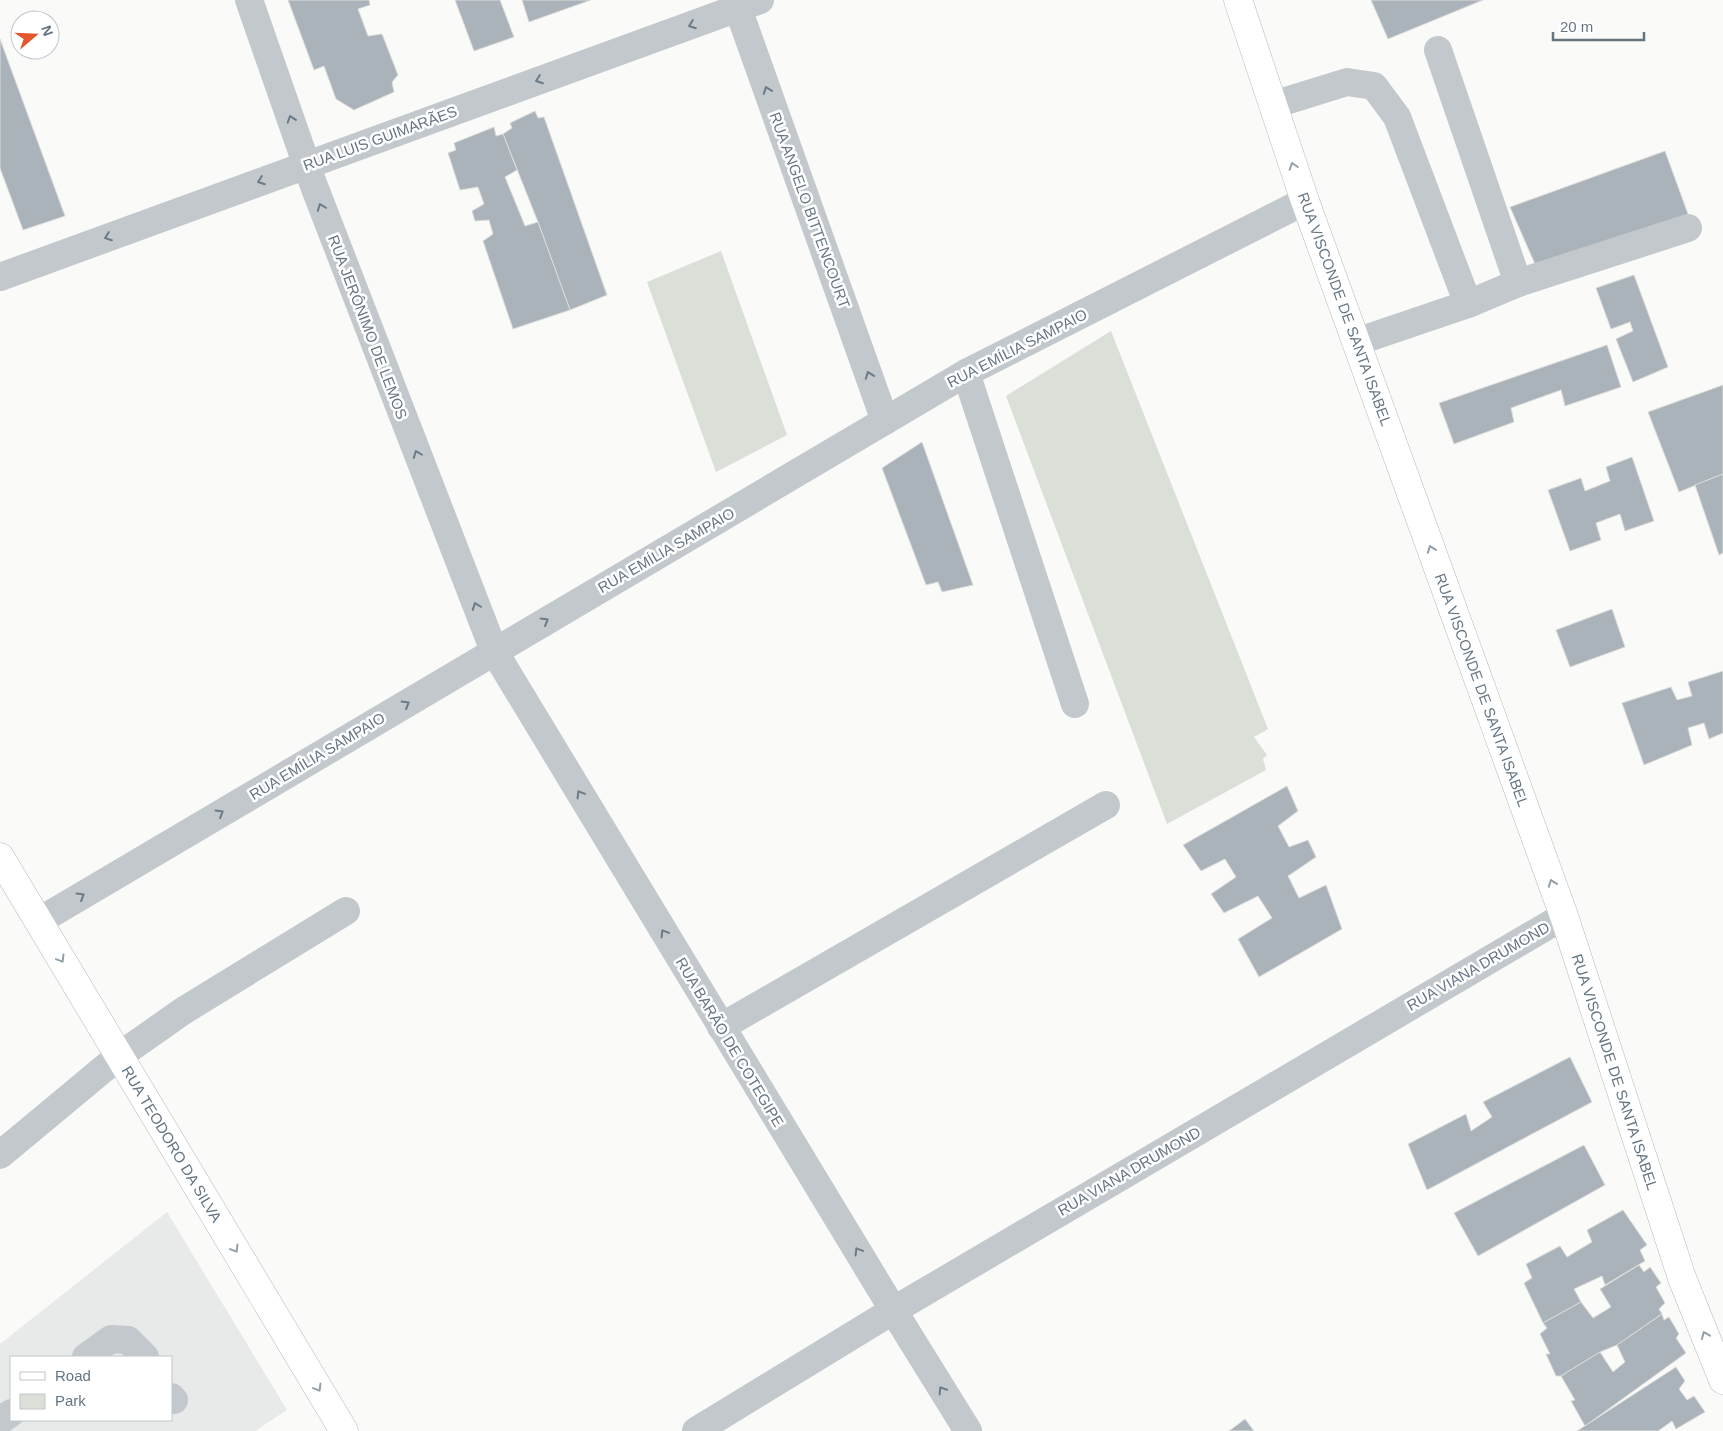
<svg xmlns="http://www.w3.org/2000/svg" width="1723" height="1431" font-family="Arial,sans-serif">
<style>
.built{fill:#e8e9e9;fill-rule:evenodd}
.green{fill:#dadfd7}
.building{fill:#aab3b9;stroke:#dcdcda}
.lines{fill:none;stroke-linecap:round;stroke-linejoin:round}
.major-casing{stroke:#b5babe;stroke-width:29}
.minor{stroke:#c3c8cc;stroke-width:28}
.major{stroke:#fff;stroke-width:28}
.oneway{stroke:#6a7a87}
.oneway2{stroke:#939fa8}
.labels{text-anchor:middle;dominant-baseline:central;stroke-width:5;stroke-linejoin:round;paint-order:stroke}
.street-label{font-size:15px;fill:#657683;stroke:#fff}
</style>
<rect width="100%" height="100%" fill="#fafaf8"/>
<path class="built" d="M167 1212 287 1410 255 1431H0V1344ZM11 1357H171V1420H11Z"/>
<g class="green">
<path d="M721 251 787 435 716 472 647 282Z"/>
<path d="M1111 331 1268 729 1254 737 1267 755 1263 759 1266 770 1167 824 1006 396Z"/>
</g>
<g class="building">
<path d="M288 0H369L370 5 358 9 368 36 382 34 398 75 392 82 394 92 354 110 336 99 324 66 314 70Z"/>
<path d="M455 0H500L514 37 474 51Z"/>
<path d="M522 0H591L529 22Z"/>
<path d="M1371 0H1483L1388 39Z"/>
<path d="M0 39 65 216 23 230 0 168Z"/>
<path d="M535 111 538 118 544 117 607 295 570 310 538 222 503 134 512 128 510 123Z"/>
<path d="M494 127 496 136 503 134 517 170 505 177 525 226 538 222 570 310 513 329 483 241 493 234 489 220 475 221 472 211 484 204 478 187 460 190 448 153 456 150 454 143Z"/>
<path d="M1665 151 1688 214 1538 271 1510 207Z"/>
<path d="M1634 275 1668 367 1633 382 1616 339 1633 331 1630 322 1611 329 1596 288Z"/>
<path d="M1607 345 1621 387 1565 406 1561 390 1511 408 1514 422 1454 444 1439 403Z"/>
<path d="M1723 385V474L1679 492 1648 412Z"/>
<path d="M922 442 973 585 942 592 938 582 926 585 882 468Z"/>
<path d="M1632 457 1654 521 1625 531 1620 514 1596 523 1601 540 1570 551 1548 490 1581 478 1585 491 1610 481 1606 467Z"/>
<path d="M1723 474V553L1719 555 1695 485Z"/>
<path d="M1612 609 1625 647 1570 667 1556 630Z"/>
<path d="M1723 671V733L1709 739 1704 723 1688 728 1692 745 1644 765 1622 703 1671 687 1677 700 1692 696 1688 682Z"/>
<path d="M1287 786 1298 811 1278 826 1289 847 1308 840 1316 857 1288 876 1299 898 1326 885 1342 929 1259 977 1238 939 1272 918 1258 896 1224 913 1211 894 1236 877 1225 859 1201 871 1183 845Z"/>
<path d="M1570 1057 1592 1102 1427 1190 1408 1144 1466 1114 1471 1131 1492 1117 1483 1102Z"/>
<path d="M1584 1145 1605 1185 1478 1256 1454 1213Z"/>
<path d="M1623 1210 1647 1245 1640 1250 1645 1261 1605 1285 1602 1276 1574 1289 1581 1302 1543 1323 1524 1283 1532 1278 1526 1264 1560 1246 1567 1257 1592 1242 1587 1230Z"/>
<path d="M1639 1265 1644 1272 1650 1267 1661 1283 1656 1287 1665 1303 1659 1309 1662 1314 1617 1345 1600 1352 1561 1376H1556L1546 1354H1550L1540 1334 1547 1328 1543 1323 1581 1302 1593 1318 1611 1307 1600 1289Z"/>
<path d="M1662 1314 1664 1320 1669 1317 1679 1334 1676 1338 1686 1353 1585 1426 1571 1401 1575 1400 1561 1376 1600 1352 1613 1372 1625 1362 1617 1345Z"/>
<path d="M1676 1367 1685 1381 1679 1389 1687 1400 1694 1396 1705 1412 1676 1429 1672 1421 1658 1431H1577Z"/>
<path d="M1245 1419 1254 1431H1229Z"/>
</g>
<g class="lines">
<g class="major-casing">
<g id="major">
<path d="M1238 0 1305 201 1564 916 1682 1278 1723 1380"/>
<path d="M0 857 344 1431"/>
</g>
</g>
<g class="minor">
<path d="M249 0 314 186 494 651 906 1331 968 1431"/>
<path d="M735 0 885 421"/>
<path d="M1438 50 1518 283"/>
<path d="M1273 105 1347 82 1374 86 1397 117 1468 304"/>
<path d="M0 277 760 0"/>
<path d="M1356 342 1468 304 1518 283 1688 228"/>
<path d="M966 373 1075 704"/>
<path d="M39 921 966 373 1305 201"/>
<path d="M721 1027 1106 805"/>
<path d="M0 1155 119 1056 183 1011 346 911"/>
<path d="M86 1357 111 1339 128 1340 145 1357"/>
<path d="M171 1397 174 1400"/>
<path d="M0 1421 11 1413"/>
<path d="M696 1431 894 1310 1564 916"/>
</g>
<use href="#major" class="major"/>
</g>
<defs><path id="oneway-chevron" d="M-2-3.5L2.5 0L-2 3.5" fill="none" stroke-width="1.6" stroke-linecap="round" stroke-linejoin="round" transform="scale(1.25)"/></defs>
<g class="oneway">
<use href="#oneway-chevron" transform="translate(692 25) rotate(160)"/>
<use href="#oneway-chevron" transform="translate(539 80) rotate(160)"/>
<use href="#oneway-chevron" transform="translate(767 90) rotate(-110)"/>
<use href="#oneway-chevron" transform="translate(291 119) rotate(-109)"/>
<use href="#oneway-chevron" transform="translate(261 181) rotate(160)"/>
<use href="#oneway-chevron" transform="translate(321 207) rotate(-111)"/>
<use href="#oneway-chevron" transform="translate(108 237) rotate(160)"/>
<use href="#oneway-chevron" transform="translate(869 375) rotate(-110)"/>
<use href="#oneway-chevron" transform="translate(417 454) rotate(-111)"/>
<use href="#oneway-chevron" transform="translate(476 606) rotate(-111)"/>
<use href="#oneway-chevron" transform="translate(545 621) rotate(-30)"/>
<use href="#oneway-chevron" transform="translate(406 704) rotate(-31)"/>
<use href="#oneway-chevron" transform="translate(580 794) rotate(-121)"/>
<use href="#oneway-chevron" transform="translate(220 813) rotate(-31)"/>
<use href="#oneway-chevron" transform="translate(81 896) rotate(-31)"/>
<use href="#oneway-chevron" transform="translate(664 933) rotate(-121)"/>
<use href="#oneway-chevron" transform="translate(858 1251) rotate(-121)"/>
<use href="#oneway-chevron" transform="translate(942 1390) rotate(-122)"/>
</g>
<g class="oneway2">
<use href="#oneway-chevron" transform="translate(1293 166) rotate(-108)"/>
<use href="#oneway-chevron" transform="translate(1431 549) rotate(-110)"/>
<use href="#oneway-chevron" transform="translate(1552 883) rotate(-110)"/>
<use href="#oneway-chevron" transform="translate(61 959) rotate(59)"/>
<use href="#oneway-chevron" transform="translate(235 1249) rotate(59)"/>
<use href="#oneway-chevron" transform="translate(1705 1335) rotate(-112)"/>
<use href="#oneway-chevron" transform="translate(318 1388) rotate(59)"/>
</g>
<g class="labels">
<g class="street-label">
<text transform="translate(380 138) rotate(-20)">RUA LUIS GUIMARÃES</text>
<text transform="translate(810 210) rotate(70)">RUA ANGELO BITTENCOURT</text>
<text transform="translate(1345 309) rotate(70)">RUA VISCONDE DE SANTA ISABEL</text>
<text transform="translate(368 327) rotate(69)">RUA JERÔNIMO DE LEMOS</text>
<text transform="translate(1017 348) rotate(-27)">RUA EMÍLIA SAMPAIO</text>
<text transform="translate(666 550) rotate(-30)">RUA EMÍLIA SAMPAIO</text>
<text transform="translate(1482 690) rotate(70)">RUA VISCONDE DE SANTA ISABEL</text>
<text transform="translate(317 756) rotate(-31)">RUA EMÍLIA SAMPAIO</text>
<text transform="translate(1478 966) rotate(-30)">RUA VIANA DRUMOND</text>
<text transform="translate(730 1042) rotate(59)">RUA BARÃO DE COTEGIPE</text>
<text transform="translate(1615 1072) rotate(72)">RUA VISCONDE DE SANTA ISABEL</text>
<text transform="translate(172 1144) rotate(59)">RUA TEODORO DA SILVA</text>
<text transform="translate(1129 1171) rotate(-30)">RUA VIANA DRUMOND</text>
</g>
</g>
<rect x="10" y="1356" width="162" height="65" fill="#ffffff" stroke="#c1c8cd"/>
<rect x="20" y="1372" width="25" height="8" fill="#ffffff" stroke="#c1c8cd"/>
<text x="55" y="1381" font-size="15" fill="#657683">Road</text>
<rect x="20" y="1394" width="25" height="15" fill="#dadfd7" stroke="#c1c8cd"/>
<text x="55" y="1406" font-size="15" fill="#657683">Park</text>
<g transform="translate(35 35) rotate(71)"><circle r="24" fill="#ffffff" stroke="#c1c8cd"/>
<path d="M0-4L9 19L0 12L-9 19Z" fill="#e4572e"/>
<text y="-8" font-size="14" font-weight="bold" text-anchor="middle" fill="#657683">N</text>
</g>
<path d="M1553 32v8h91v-8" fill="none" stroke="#657683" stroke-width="2.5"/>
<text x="1560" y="32" font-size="15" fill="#657683" stroke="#ffffff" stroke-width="4" paint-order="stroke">20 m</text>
</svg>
